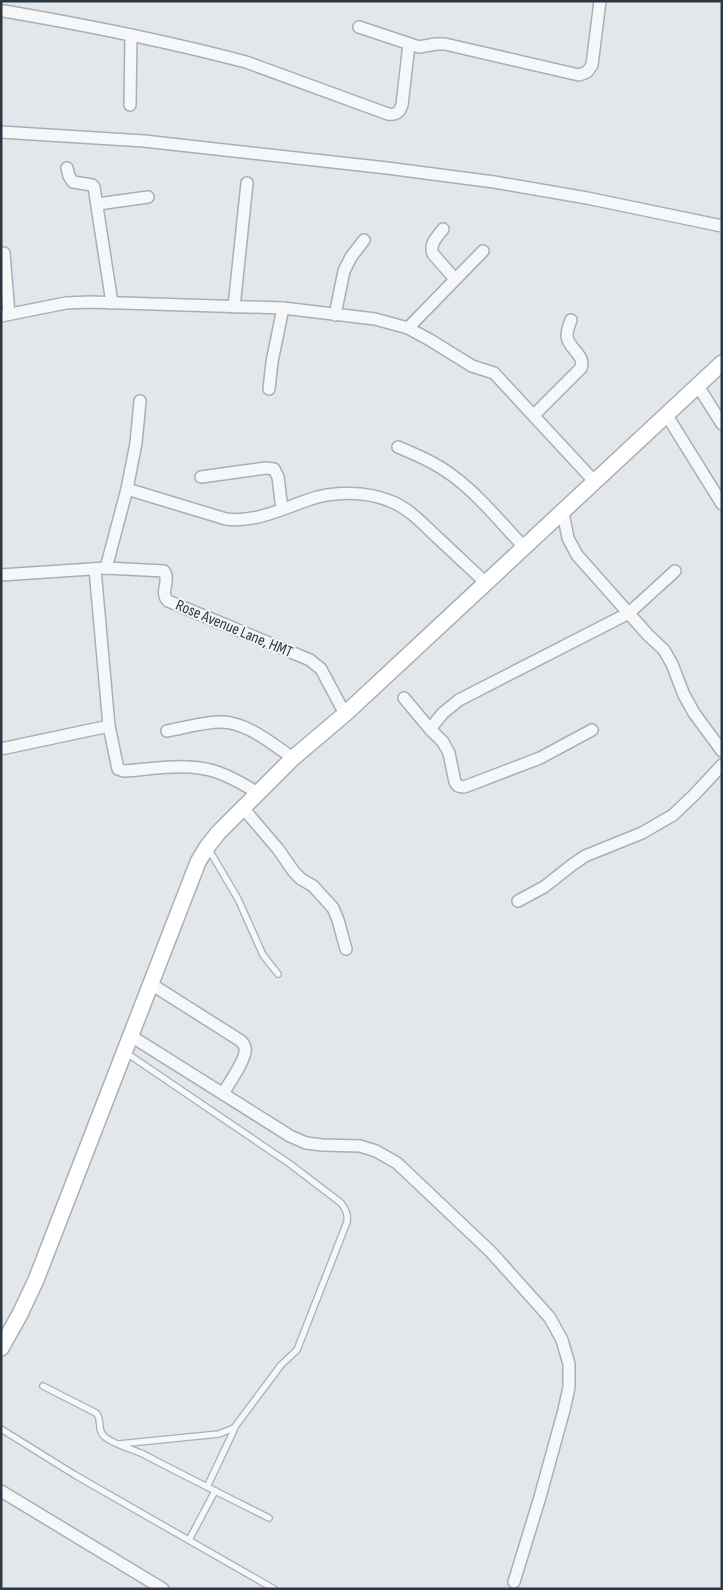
<svg xmlns="http://www.w3.org/2000/svg" width="723" height="1590" font-family="'Sofia Sans Condensed',sans-serif">
<style>
.lines{fill:none;stroke-linecap:round;stroke-linejoin:round}
.lane-casing{stroke:#a8afb5;stroke-width:8}
.street-casing{stroke:#a8afb5;stroke-width:14}
.secondary-casing{stroke:#a8afb5;stroke-width:18}
.lane{stroke:#f6f7f9;stroke-width:5.5}
.street{stroke:#f6f7f9;stroke-width:11}
.secondary{stroke:#fff;stroke-width:15}
.labels{text-anchor:middle;dominant-baseline:central;stroke-width:4;stroke-linejoin:round;paint-order:stroke}
.street-label{font-size:16px;fill:#2b3742;stroke:#f3f5f8}
</style>
<rect width="100%" height="100%" fill="#e3e7eb"/>
<g class="lines">
<g class="lane-casing">
<g id="lane">
<path d="M208 848 238 899 263 955 278 974"/>
<path d="M43 1386 96 1413C103 1420 96 1430 105 1437 113 1444 132 1449 143 1454 185 1476 227 1497 269 1518"/>
<path d="M1 1429 75 1475 274 1589"/>
<path d="M119 1444 219 1434 234 1428 281 1365 297 1350 347 1222C348 1214 346 1210 341 1203L290 1164 125 1052"/>
<path d="M207 1487 234 1430"/>
<path d="M189 1540 215 1491"/>
</g>
</g>
<g class="street-casing">
<g id="street">
<path d="M4 11C86 25 166 41 246 62L388 114C396 115 399 113 402 105L409 44"/>
<path d="M359 27 419 47 436 44H445L579 75 587 72 592 65 600 1"/>
<path d="M130 105 131 35"/>
<path d="M1 132 144 141 387 168 494 182 587 198 722 226"/>
<path d="M67 168 69 176 73 182 92 185 94 187 112 303"/>
<path d="M98 204 148 197"/>
<path d="M443 229C437 237 429 244 433 254L455 279"/>
<path d="M4 253 9 314"/>
<path d="M234 307 247 183"/>
<path d="M335 315 344 271 351 257 364 240"/>
<path d="M1 316 66 303 90 302 283 308 375 319 408 328 430 340 472 366 494 373 595 482"/>
<path d="M408 328 483 251"/>
<path d="M698 386 722 424"/>
<path d="M269 389 272 362 283 308"/>
<path d="M666 414 722 504"/>
<path d="M534 415 581 368C586 355 568 349 567 336 567 330 569 325 571 320"/>
<path d="M398 447C417 455 436 463 453 476 479 495 501 523 524 547"/>
<path d="M201 477 266 468 274 469 278 477 282 509"/>
<path d="M127 489 226 519C254 523 282 509 308 500 334 491 365 491 390 501 409 508 424 525 438 538 454 553 470 568 486 583"/>
<path d="M563 512 568 538 577 555 648 635 664 650 672 664 684 695 694 713 722 751"/>
<path d="M106 568 127 489 136 443 140 401"/>
<path d="M95 569 109 726 118 769 124 771C154 769 187 762 217 772 231 777 245 785 258 793"/>
<path d="M1 575 106 568 164 571C171 581 159 592 168 601L310 660 321 669 345 714"/>
<path d="M404 698 430 729 443 742 449 753 455 782 458 786 464 787 472 784 540 758 592 730"/>
<path d="M430 729 443 713 459 700 629 613 675 571"/>
<path d="M167 731C184 728 203 722 221 722 247 722 272 744 293 758"/>
<path d="M1 749 109 726"/>
<path d="M243 808 278 849 294 872 301 879 313 886 333 908 338 920 346 949"/>
<path d="M518 901 544 887 572 865 585 856 642 833 673 815 695 794 722 765"/>
<path d="M151 984 241 1041C244 1044 246 1047 245 1052 243 1065 229 1082 223 1094"/>
<path d="M131 1036 290 1136 306 1143 322 1145 360 1146 376 1151 397 1163 491 1252 550 1318 562 1340 569 1364V1387L564 1410 540 1497 514 1582"/>
<path d="M1 1491 163 1589"/>
</g>
</g>
<g class="secondary-casing">
<path id="secondary" d="M1 1348 20 1314 36 1280 198 862 207 847 218 833 293 758 345 714 722 363"/>
</g>
<use href="#lane" class="lane"/>
<use href="#street" class="street"/>
<use href="#secondary" class="secondary"/>
</g>
<g class="labels">
<g class="street-label">
<text transform="translate(234 629) rotate(23)">Rose Avenue Lane, HMT</text>
</g>
</g>
<rect width="723" height="1590" fill="none" stroke="#2b3742" stroke-width="5"/>
</svg>
